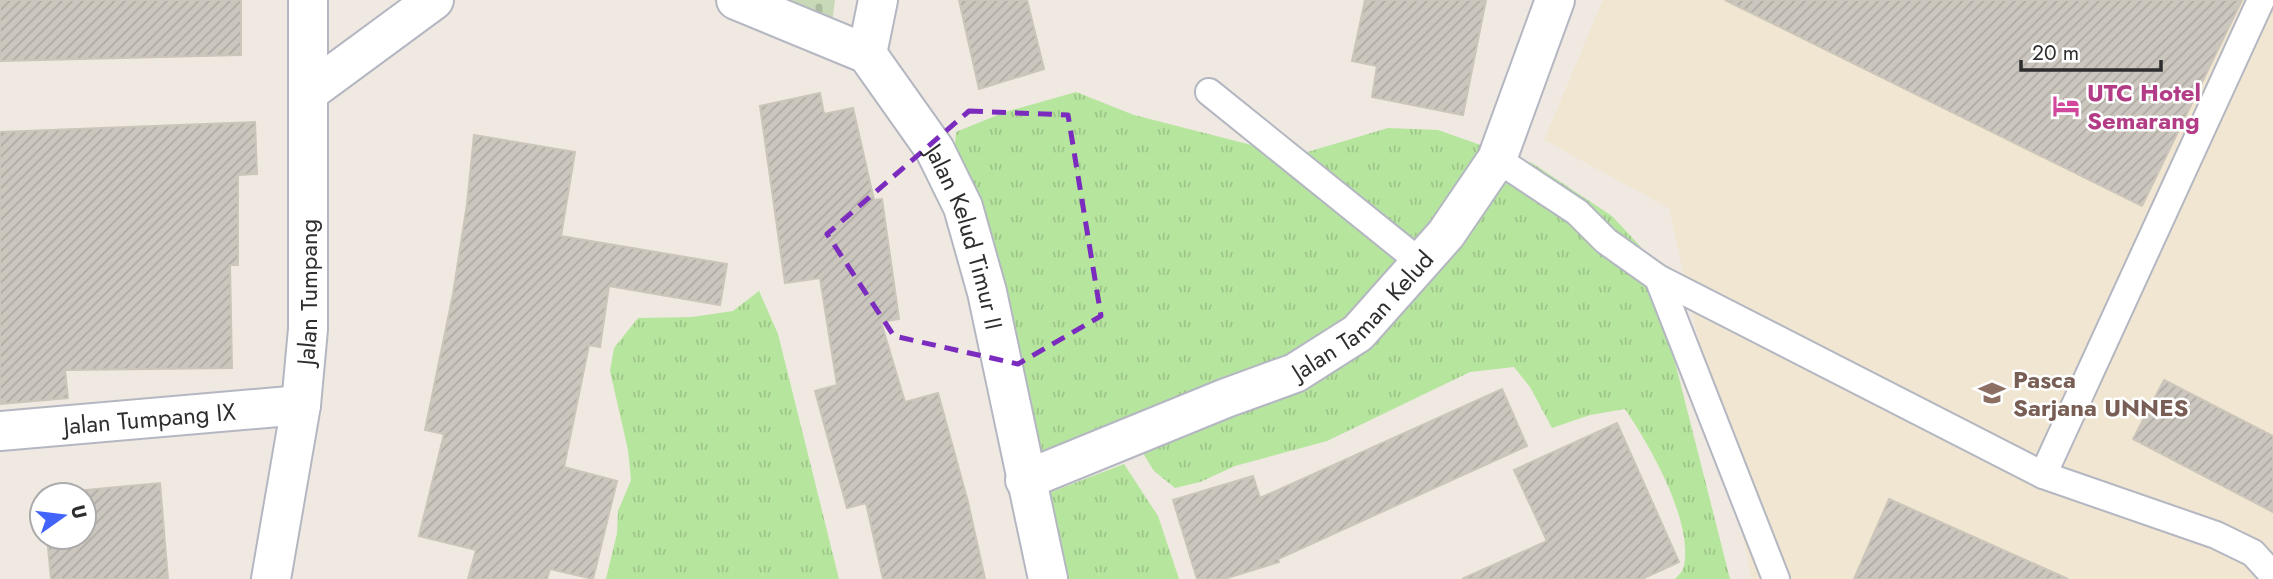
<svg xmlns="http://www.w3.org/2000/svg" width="2273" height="579" font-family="Jost,sans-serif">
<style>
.education{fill:#f0e6d1}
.grass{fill:url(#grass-tufts)}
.cemetery{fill:url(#cemetery-stones)}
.building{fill:url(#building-hatch);stroke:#cbc5ba;stroke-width:2}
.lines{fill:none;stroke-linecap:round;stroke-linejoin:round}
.service-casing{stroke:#b4b7c1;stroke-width:30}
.minor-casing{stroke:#b4b7c1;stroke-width:42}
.secondary-casing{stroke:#b4b7c1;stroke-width:42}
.service{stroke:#fff;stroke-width:26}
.minor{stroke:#fff;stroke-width:38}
.secondary{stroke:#fff;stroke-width:38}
.marked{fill:none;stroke:#7b2cbf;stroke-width:5;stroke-dasharray:14 9;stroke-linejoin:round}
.labels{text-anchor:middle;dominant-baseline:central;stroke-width:5;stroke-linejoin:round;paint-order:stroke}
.hotel-label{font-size:24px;font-weight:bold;fill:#b23c85;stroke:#fff;text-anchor:start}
.street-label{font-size:24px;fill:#2e2e2e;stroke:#fff}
.education-label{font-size:24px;font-weight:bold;fill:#785e54;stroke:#fff;text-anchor:start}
</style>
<defs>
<pattern id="grass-tufts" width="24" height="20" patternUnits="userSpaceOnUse" patternTransform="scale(1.75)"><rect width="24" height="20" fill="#b6e59e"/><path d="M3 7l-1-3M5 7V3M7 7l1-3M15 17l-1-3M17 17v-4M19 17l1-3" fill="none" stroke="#9dc588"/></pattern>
<pattern id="cemetery-stones" width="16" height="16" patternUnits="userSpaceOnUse" patternTransform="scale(1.75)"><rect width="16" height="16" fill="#c8d9b8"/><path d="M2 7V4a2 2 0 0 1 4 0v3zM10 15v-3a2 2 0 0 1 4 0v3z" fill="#acbb9e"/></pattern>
<pattern id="building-hatch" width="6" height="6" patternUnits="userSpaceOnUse" patternTransform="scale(1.75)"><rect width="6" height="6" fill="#cbc7bf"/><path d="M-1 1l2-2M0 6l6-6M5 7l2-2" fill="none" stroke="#afaba4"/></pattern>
</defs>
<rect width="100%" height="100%" fill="#efe9e1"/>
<path class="education" d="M1603 0H2273V579H1752L1669 208 1544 140Z"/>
<g class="grass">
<path d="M1076 92 1134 115 1294 156 1388 128 1438 130 1532 163 1612 216 1641 247 1676 366 1730 579H1675C1679 575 1683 571 1684 566 1693 520 1650 446 1625 409L1590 415 1552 428 1530 387 1514 367 1470 372 1327 441 1235 466 1200 482 1175 488 1154 471 1141 450 1018 460 949 209 956 132 1005 112Z"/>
<path d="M759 291 778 334 839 579H606L617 533 618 511 631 480 628 450 610 371 614 348 638 318 692 317 733 311Z"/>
<path d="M1124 464 1158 516 1179 579H1048L1025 502Z"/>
</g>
<path class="cemetery" d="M776 0H835L832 23Z"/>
<g class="building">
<path d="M0 0H241V55L0 61Z"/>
<path d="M959 0H1027L1044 69 979 89Z"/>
<path d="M1365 0H1486L1463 115 1372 97 1377 66 1352 61Z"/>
<path d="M1725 0H2242L2142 206Z"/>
<path d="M820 93 824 114 853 108 874 200 882 199 899 319 881 322 905 402 938 393 968 502 985 579H883L866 503 847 508 815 391 837 385 820 278 785 283 760 106Z"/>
<path d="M255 122 257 174 238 175V265H230L232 368 65 370 68 398 0 404V132Z"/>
<path d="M474 135 575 152 561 236 727 264 720 305 609 286 600 347 589 345 564 467 617 481 593 579 550 569 547 579H468L476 550 419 536 444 434 425 430 453 294 467 204Z"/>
<path d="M2164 380 2273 436V512L2133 439Z"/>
<path d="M1502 389 1527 446 1278 559 1279 562 1224 579H1197L1173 500 1253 476 1260 498Z"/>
<path d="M1617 423 1679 562 1642 579H1462L1547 541 1514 470Z"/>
<path d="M160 483 168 579H51L47 537H84V495L43 494Z"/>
<path d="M1889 499 2068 579H1854Z"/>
</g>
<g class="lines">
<g class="service-casing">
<g id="service">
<path d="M1209 92 1420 262"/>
<path d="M1497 159 1577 212 1606 241 1658 278 1776 579"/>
<path d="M1658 278 2043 475 2216 535 2253 553 2273 575"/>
<path d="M2043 475 2261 0"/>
</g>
</g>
<g class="minor-casing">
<g id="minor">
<path id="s1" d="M736 0 867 54 935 150 963 207 987 292 1048 579"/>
<path d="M867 54 878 0"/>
<path d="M309 92 434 0"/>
<path id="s2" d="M0 431 301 405"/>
<path id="s3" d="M1025 480 1226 398 1295 373 1358 333 1446 234 1497 159 1555 0"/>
</g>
</g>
<g class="secondary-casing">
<g id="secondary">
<path id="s4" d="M271 579 301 405 308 329V0"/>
</g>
</g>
<use href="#service" class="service"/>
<use href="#minor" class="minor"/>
<use href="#secondary" class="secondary"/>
</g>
<path class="marked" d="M969 111 1068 115 1101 316 1018 364 894 336 827 234Z"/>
<defs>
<g id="hotel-bare" transform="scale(2.1)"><path d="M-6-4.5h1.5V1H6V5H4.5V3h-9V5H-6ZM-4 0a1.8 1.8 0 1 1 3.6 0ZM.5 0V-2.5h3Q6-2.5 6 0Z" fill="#d1479c" stroke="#fff" stroke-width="2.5" paint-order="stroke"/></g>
<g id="university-bare" transform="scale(2.1)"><path d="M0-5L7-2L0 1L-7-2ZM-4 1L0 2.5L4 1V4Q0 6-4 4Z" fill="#8d6e63" stroke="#fff" stroke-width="2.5" paint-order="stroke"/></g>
</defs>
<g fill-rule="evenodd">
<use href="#hotel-bare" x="2066" y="106"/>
<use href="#university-bare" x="1992" y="393"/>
</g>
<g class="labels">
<g class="hotel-label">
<text x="2087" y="92">UTC Hotel<tspan x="2087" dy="28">Semarang</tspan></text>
</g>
<g class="street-label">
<text stroke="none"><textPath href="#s1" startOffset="352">Jalan Kelud Timur II</textPath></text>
<text stroke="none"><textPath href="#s4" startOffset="290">Jalan Tumpang</textPath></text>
<text stroke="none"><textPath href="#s3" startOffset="380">Jalan Taman Kelud</textPath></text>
<text stroke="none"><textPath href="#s2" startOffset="150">Jalan Tumpang IX</textPath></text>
</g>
<g class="education-label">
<text x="2013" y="379">Pasca<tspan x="2013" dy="28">Sarjana UNNES</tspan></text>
</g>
</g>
<g transform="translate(63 516) rotate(76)"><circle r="33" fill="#ffffff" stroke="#ababab" stroke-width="2"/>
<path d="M0-5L12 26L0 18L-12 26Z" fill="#4264fb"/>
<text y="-10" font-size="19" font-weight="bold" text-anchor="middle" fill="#2e2e2e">U</text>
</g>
<path d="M2021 60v10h140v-10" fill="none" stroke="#2e2e2e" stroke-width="3.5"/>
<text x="2032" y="60" font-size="21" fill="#2e2e2e" stroke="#ffffff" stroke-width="5" paint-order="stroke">20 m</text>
</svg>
